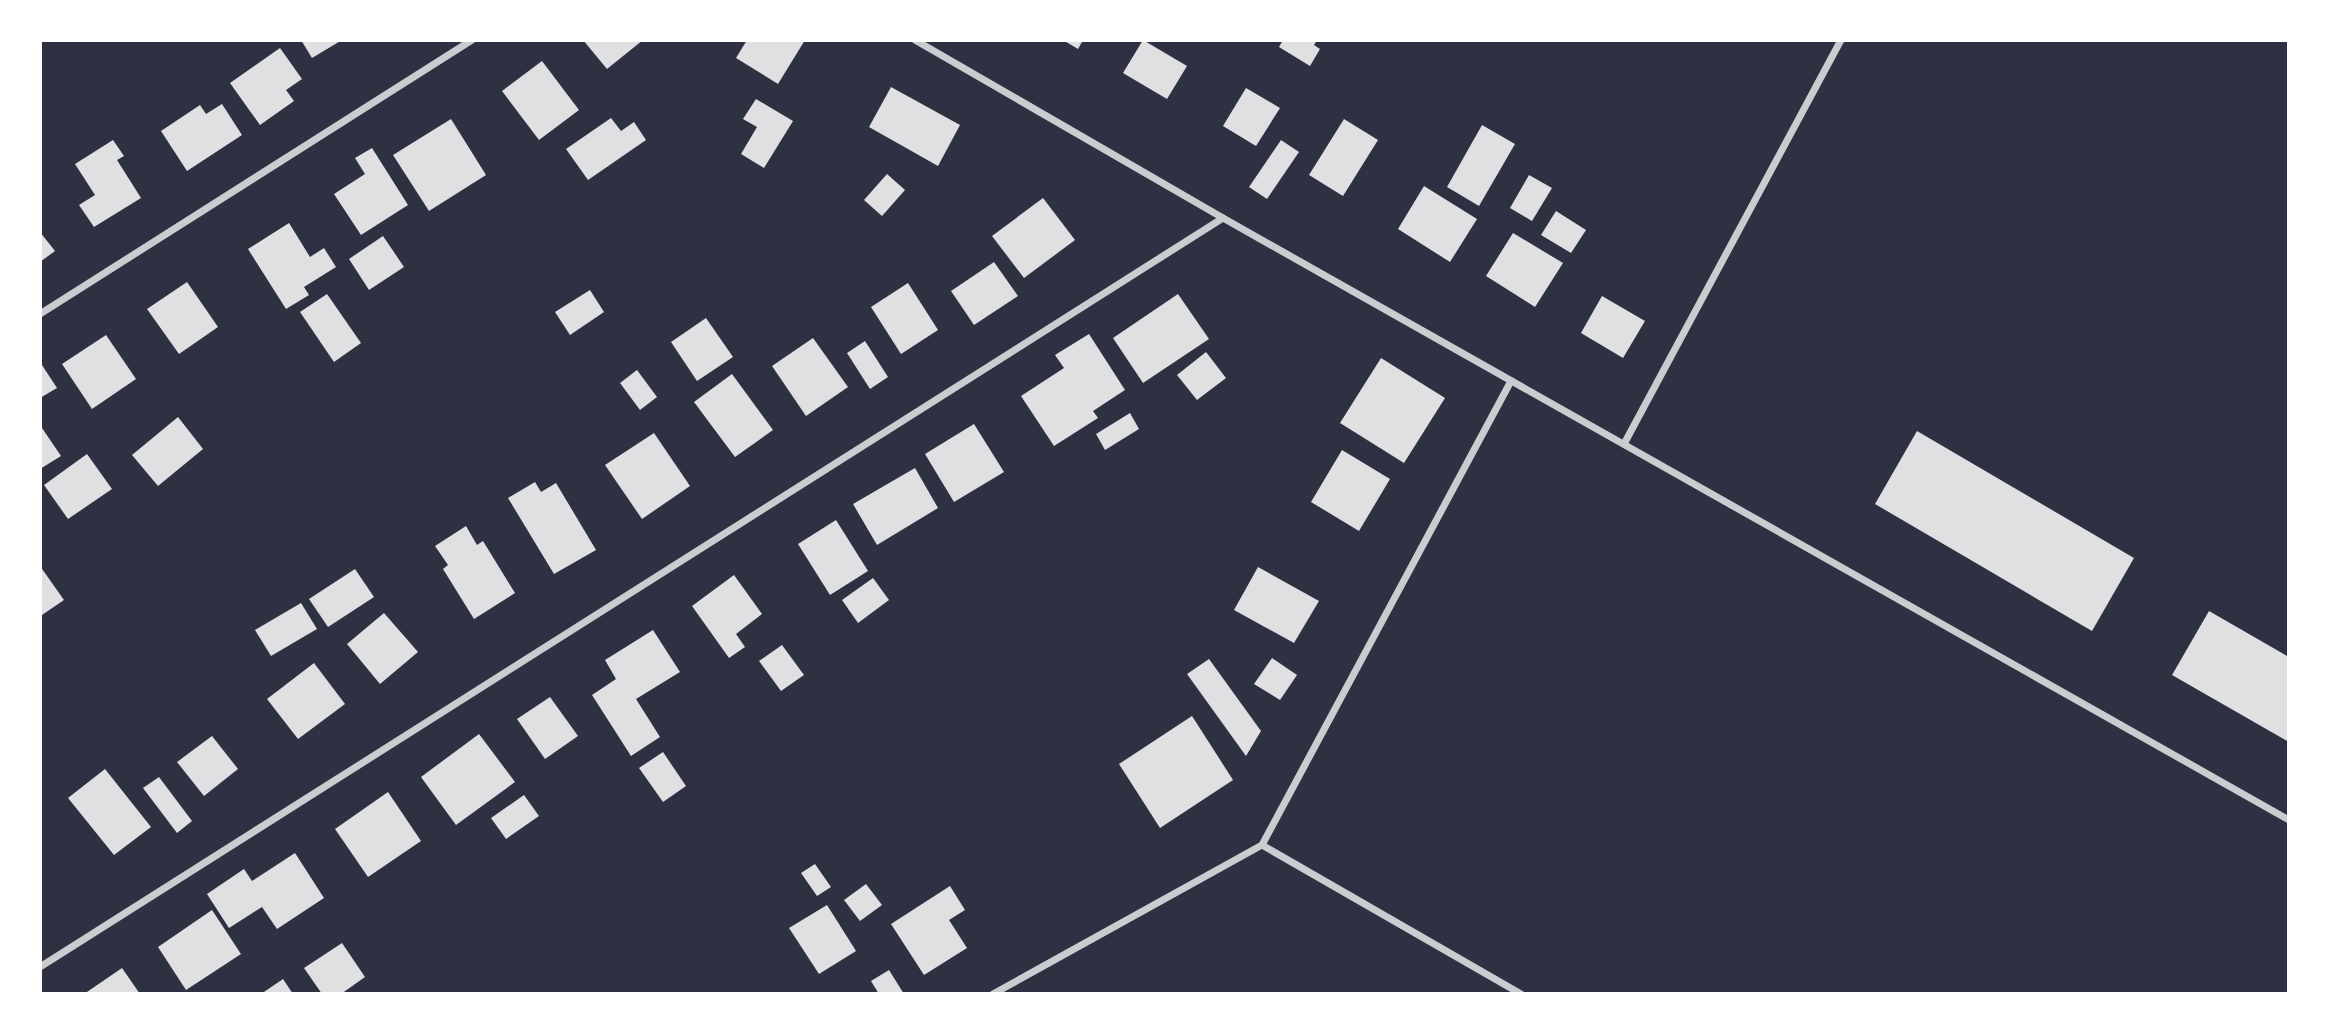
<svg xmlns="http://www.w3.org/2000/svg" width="2329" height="1034" font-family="Georgia,serif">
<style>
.building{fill:#e0e0e3}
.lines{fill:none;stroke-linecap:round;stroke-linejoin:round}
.minor{stroke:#caccd0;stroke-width:7}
</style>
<rect width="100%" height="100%" fill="#2d3142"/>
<g class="building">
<path d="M301 40H342L312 58Z"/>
<path d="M583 40H643L607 69Z"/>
<path d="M747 40H805L778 84 736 58Z"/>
<path d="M1063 40H1083L1078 49Z"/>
<path d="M1143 40 1187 66 1167 99 1123 73Z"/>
<path d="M1283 40H1317L1314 45 1320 49 1310 66 1279 47Z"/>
<path d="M280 48 302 79 286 90 294 101 260 125 230 83Z"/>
<path d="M542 61 579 110 539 140 502 91Z"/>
<path d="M891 87 960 125 938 166 869 127Z"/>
<path d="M1246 88 1280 108 1256 146 1223 126Z"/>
<path d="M756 99 793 121 764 168 741 154 757 127 743 119Z"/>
<path d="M222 104 242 135 187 171 161 131 200 105 206 114Z"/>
<path d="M611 118 621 131 634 122 646 140 588 180 566 149Z"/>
<path d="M451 119 486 175 429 211 393 155Z"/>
<path d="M1344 119 1378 140 1343 196 1309 175Z"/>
<path d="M1482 125 1515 144 1479 206 1447 187Z"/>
<path d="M113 140 124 156 117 160 141 198 94 227 79 205 95 195 75 164Z"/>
<path d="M1281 140 1299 152 1267 199 1249 187Z"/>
<path d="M372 148 408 205 361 235 334 194 365 174 355 158Z"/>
<path d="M887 174 905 190 882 216 864 200Z"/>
<path d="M1529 175 1552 188 1532 221 1510 208Z"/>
<path d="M1424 186 1477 219 1450 262 1398 229Z"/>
<path d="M1043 198 1075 240 1024 278 992 236Z"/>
<path d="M1556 211 1586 230 1571 253 1541 235Z"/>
<path d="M289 223 310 257 324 248 336 267 304 287 309 295 286 309 248 249Z"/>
<path d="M40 232 55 251 40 262Z"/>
<path d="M1513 233 1563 263 1535 307 1486 276Z"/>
<path d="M383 236 404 267 369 290 349 259Z"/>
<path d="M994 262 1018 296 974 325 951 291Z"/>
<path d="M187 282 218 327 179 354 147 309Z"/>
<path d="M908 283 938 330 901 354 871 307Z"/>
<path d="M590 290 604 312 570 335 555 312Z"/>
<path d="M327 294 361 343 334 362 300 312Z"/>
<path d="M1178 294 1209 339 1143 383 1113 338Z"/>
<path d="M1602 296 1645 321 1623 358 1581 333Z"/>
<path d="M706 318 733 357 697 381 671 342Z"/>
<path d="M1089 334 1125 390 1093 411 1098 418 1054 446 1021 396 1064 368 1055 355Z"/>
<path d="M106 335 136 379 92 409 62 364Z"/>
<path d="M813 338 848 387 806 416 772 366Z"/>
<path d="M865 341 888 377 870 389 847 353Z"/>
<path d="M1206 352 1226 378 1197 400 1177 375Z"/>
<path d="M1381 358 1445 398 1404 463 1340 423Z"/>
<path d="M40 362 57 388 40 398Z"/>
<path d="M637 370 657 397 640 410 620 383Z"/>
<path d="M732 374 773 430 735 457 694 402Z"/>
<path d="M1130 413 1139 429 1105 450 1096 434Z"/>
<path d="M178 417 203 449 158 486 132 455Z"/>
<path d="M974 424 1004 472 954 502 925 454Z"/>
<path d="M40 425 61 456 40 469Z"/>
<path d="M1917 431 2134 558 2092 631 1875 504Z"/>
<path d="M654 433 690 486 642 519 605 465Z"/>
<path d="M1342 450 1390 479 1359 531 1311 502Z"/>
<path d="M87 454 112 489 68 519 44 485Z"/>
<path d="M915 468 938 508 877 545 853 504Z"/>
<path d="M535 482 541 492 556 483 596 550 554 574 508 498Z"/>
<path d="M836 520 868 571 830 595 798 544Z"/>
<path d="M466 526 477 545 483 541 515 593 474 619 443 569 448 565 435 546Z"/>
<path d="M40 566 64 600 42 615 40 612Z"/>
<path d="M1258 567 1319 601 1294 643 1234 610Z"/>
<path d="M355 569 374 597 328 627 309 599Z"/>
<path d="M734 575 762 614 736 634 745 647 729 658 692 606Z"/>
<path d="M873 578 889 600 858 623 842 600Z"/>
<path d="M301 603 317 629 271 656 255 630Z"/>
<path d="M2209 611 2289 657V742L2172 675Z"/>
<path d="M384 613 418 652 380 684 347 644Z"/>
<path d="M653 630 680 672 636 699 660 737 631 756 592 695 616 679 605 660Z"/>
<path d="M782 645 804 675 781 691 759 661Z"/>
<path d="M1272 658 1297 675 1280 700 1254 684Z"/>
<path d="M1209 659 1261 731 1246 756 1187 674Z"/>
<path d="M314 663 345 704 298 739 267 699Z"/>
<path d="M550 697 578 736 545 759 517 719Z"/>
<path d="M1192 716 1233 780 1160 828 1119 764Z"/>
<path d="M479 734 515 782 456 825 421 777Z"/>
<path d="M212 736 238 769 204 796 177 762Z"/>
<path d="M663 752 686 786 663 802 639 768Z"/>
<path d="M105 769 151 827 114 855 68 798Z"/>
<path d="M159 777 192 821 177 833 143 788Z"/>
<path d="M388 792 421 841 368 877 335 829Z"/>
<path d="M524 795 539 816 506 839 491 818Z"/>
<path d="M295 853 324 898 277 929 262 907 229 928 207 894 244 869 252 881Z"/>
<path d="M815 864 831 887 817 896 801 873Z"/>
<path d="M866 884 882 905 860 921 844 900Z"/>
<path d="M950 886 965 910 949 920 967 948 924 975 891 924Z"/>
<path d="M827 905 856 951 819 974 789 928Z"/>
<path d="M212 910 241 954 186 990 158 947Z"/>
<path d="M342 943 365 977 341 994H322L304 968Z"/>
<path d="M122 968 140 994H84Z"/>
<path d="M889 970 904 994H879L871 981Z"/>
<path d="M283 979 293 994H261Z"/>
</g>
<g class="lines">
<g class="minor">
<path d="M915 40 1223 218 2289 820"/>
<path d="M40 314 472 40"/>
<path d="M1624 444 1841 40"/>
<path d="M1262 845 1521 994"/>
<path d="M40 967 1223 218"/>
<path d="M993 994 1262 845 1511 381"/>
</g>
</g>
<rect width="2329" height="1034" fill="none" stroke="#ffffff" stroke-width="84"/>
</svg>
